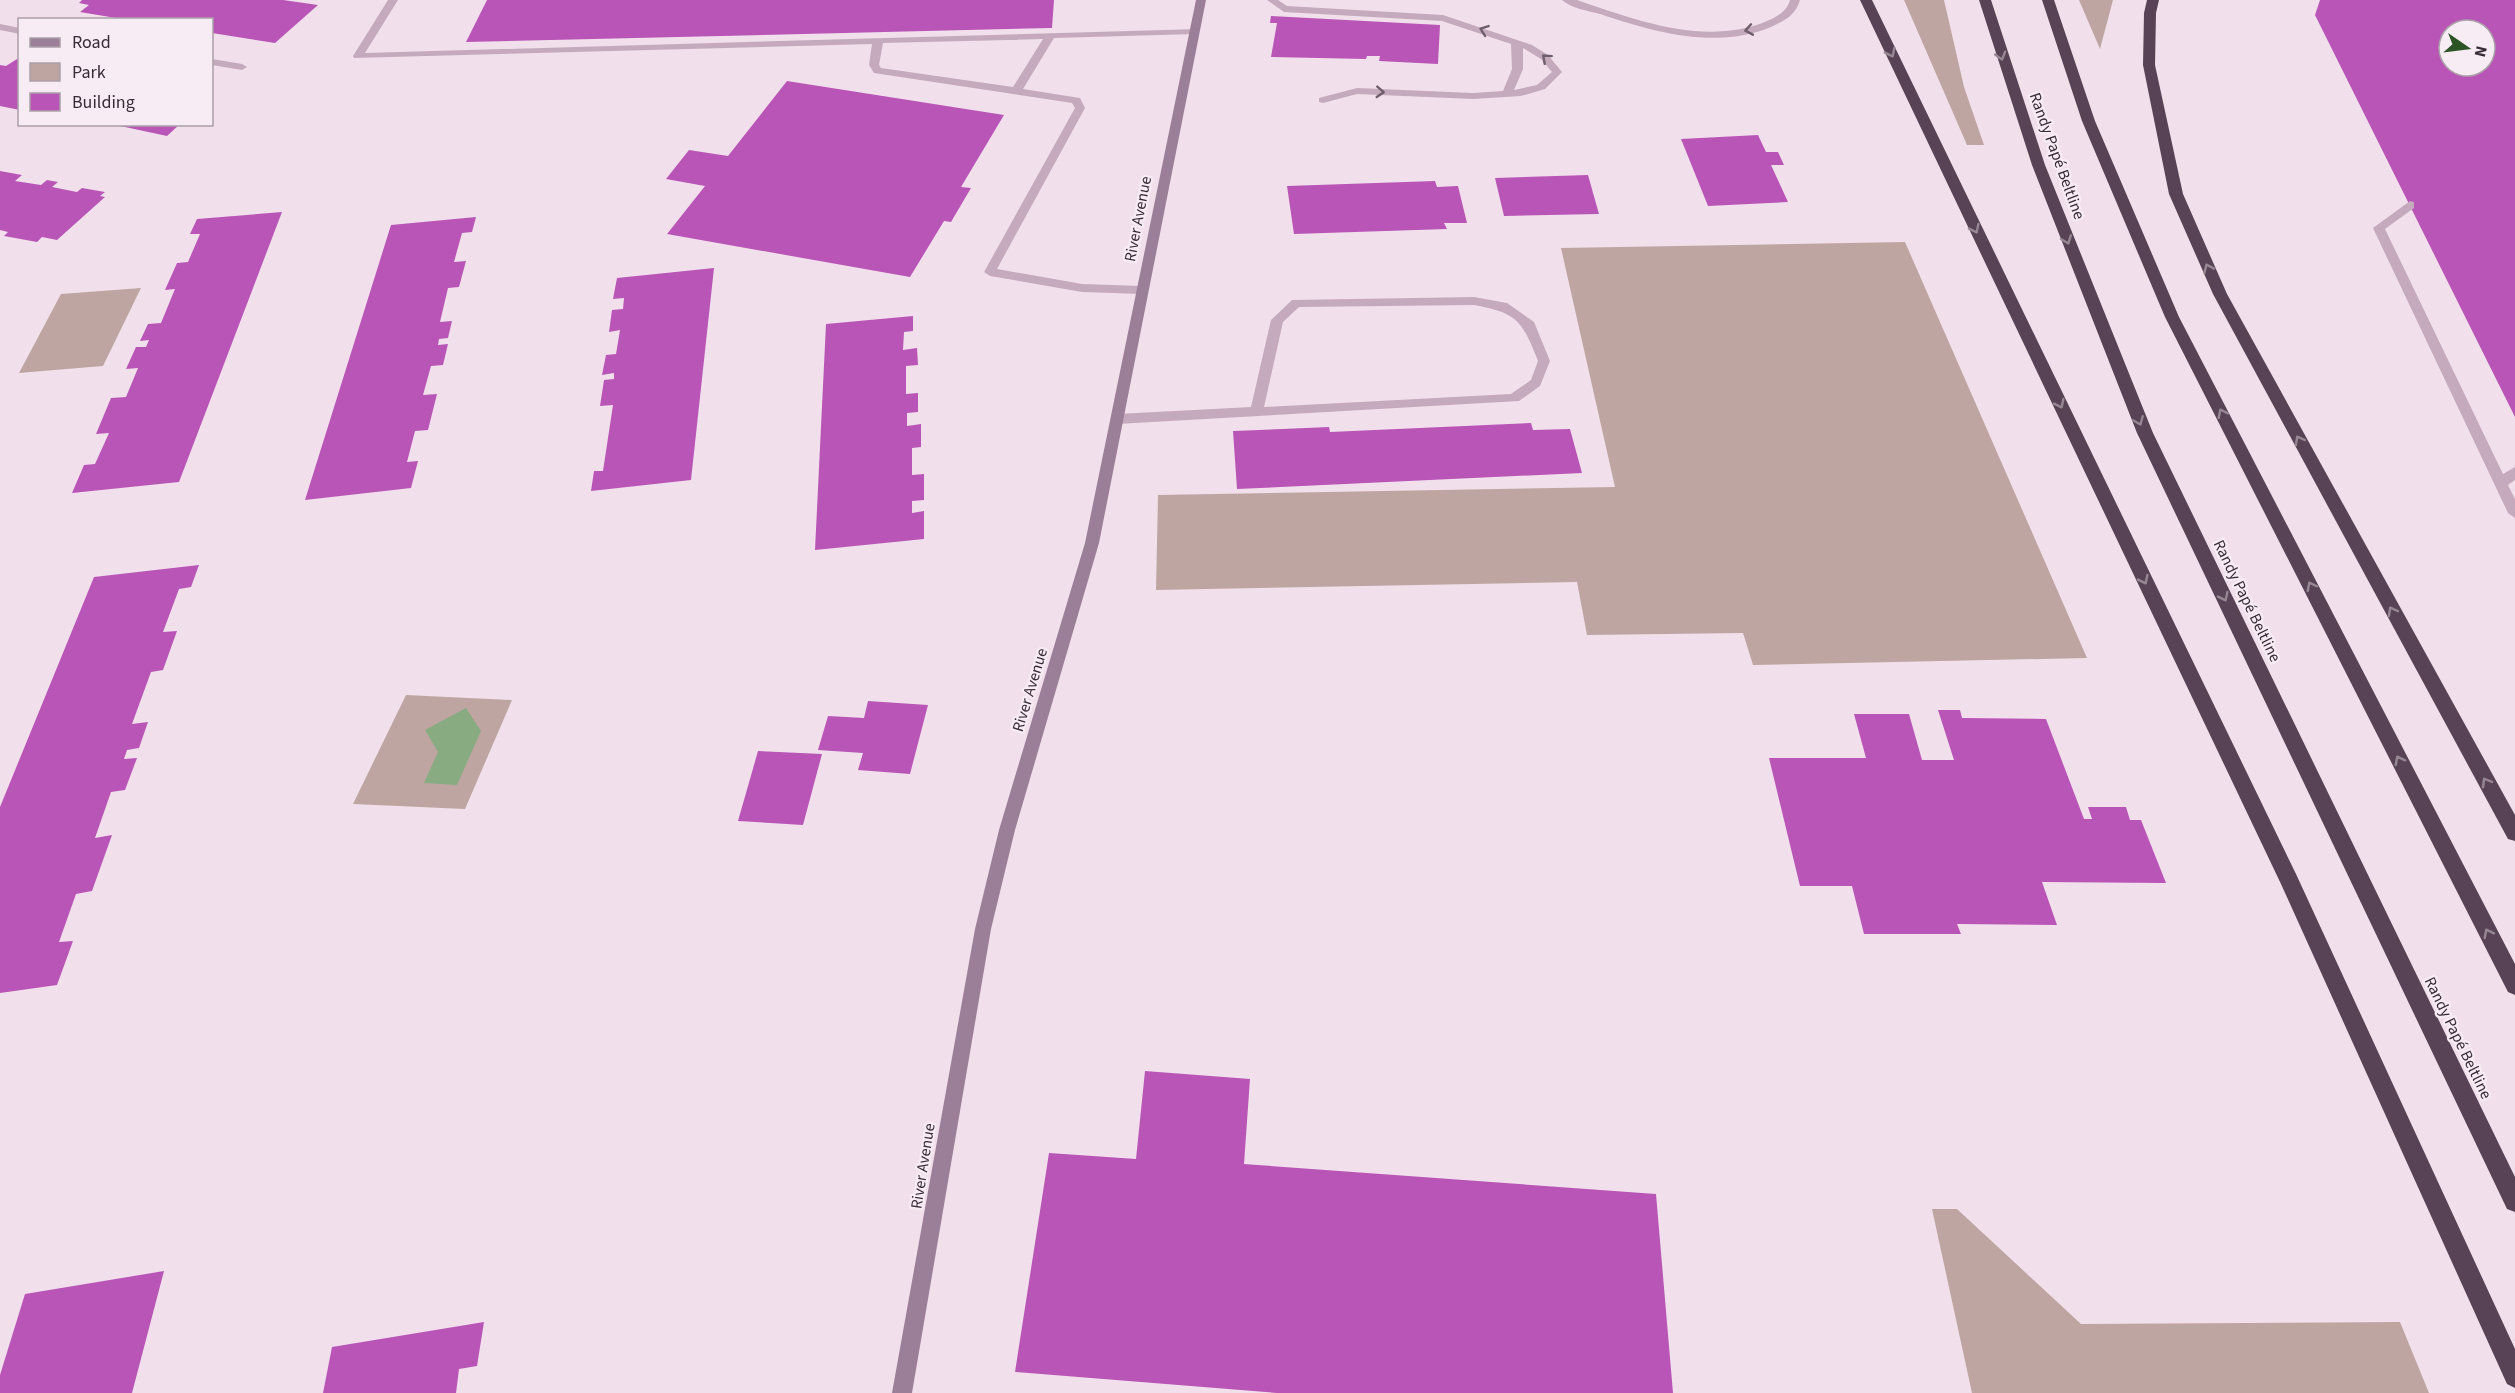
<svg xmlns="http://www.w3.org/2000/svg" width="2515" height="1393" font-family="'Source Sans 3',sans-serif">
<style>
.green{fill:#bea5a1}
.water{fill:#89ab82}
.building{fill:#b955b7;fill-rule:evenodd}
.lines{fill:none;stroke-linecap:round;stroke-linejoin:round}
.lane{fill:#c5aabe;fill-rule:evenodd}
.street{fill:#c5aabe;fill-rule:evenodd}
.secondary{fill:#9b7e97;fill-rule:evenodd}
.highway{fill:#574355;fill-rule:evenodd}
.oneway{stroke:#705e6c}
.oneway2{stroke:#978795}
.labels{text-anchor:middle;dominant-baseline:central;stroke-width:4.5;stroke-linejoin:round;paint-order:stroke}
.street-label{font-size:16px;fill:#372b36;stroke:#f8ecf4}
</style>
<rect width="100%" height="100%" fill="#f1e0eb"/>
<g class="green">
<path d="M1904 0H1944L1964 87 1984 145H1967Z"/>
<path d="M2079 0H2113L2100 49Z"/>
<path d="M1905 242 2087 658 1753 665 1743 633 1587 635 1577 582 1156 590 1158 495 1615 487 1561 248Z"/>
<path d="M141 288 103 366 19 373 61 294Z"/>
<path d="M406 695 512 700 465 809 353 804Z"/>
<path d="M1932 1209H1957L2081 1324 2400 1322 2429 1393H1972Z"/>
</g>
<path class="water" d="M466 708 481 731 457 785 424 783 438 752 425 730Z"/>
<g class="building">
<path d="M82 0H283L318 5 275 43 212 33V20H128L80 12 89 5 79 3Z"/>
<path d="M487 0H1054L1052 28 466 42Z"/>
<path d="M2320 0H2515V417L2315 15ZM2449 30H2485V66H2449Z"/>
<path d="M1271 16 1440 25 1438 64 1379 61 1380 56H1367L1366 59 1271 57 1277 23H1270Z"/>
<path d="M17 59H20V110L0 106V65L6 66Z"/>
<path d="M787 81 1004 115 961 187 971 188 951 222 944 221 910 277 667 234 705 186 666 179 689 150 728 156Z"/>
<path d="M111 124H180L167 136Z"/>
<path d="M1758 135 1766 152H1778L1784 165H1771L1788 202 1708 206 1681 139Z"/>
<path d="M0 171 22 175 15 181 41 185 47 180 58 182 52 187 77 192 82 188 105 192 100 196 105 197 57 240 42 237 37 242 4 236 8 232 0 230Z"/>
<path d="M1588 175 1599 214 1504 216 1495 178Z"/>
<path d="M1435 181 1437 187 1458 186 1467 223H1444L1447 229 1294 234 1287 186Z"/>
<path d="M282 212 179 482 72 493 84 465 95 464 109 433 96 434 111 398 126 397 138 368 126 369 136 347H146L149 340 140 341 148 324 161 323 175 289 165 290 177 263 188 262 200 234H190L197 219Z"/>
<path d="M476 217 472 232 462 233 454 262 466 261 459 287 448 288 440 322 452 321 448 338 439 339 438 345 448 344 443 365 431 366 423 395 437 394 428 430 415 431 407 462 418 461 411 488 305 500 391 225Z"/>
<path d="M714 268 691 480 591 491 594 471H603L613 405 600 406 604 380 614 379V373L602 375 606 355 616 354 620 330 609 332 612 310 623 309 624 298 613 299 617 278Z"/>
<path d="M913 316V331L904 332 903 350 917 348 918 365 906 366V394L918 393V412L907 413V426L921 424V447L912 448V475L924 474V500L912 501V513L924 511V539L815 550 826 324Z"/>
<path d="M1531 423 1533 430 1570 429 1582 473 1237 489 1233 431 1329 427 1330 432Z"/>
<path d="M199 565 191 587 179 589 163 632 177 631 163 670 151 672 132 724 148 722 139 748 127 750 124 759 137 758 125 790 111 792 95 838 112 835 92 891 76 894 59 942 73 941 57 985 0 993V807L94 577Z"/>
<path d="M868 701 928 705 910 774 858 770 863 753 818 750 828 716 864 718Z"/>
<path d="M1938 710H1960L1962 718 2046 719 2084 819H2092L2088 807H2126L2130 820H2141L2166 883 2042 882 2057 925 1957 924 1961 934H1864L1852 886H1800L1769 758H1866L1854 714H1909L1922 760H1954Z"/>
<path d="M758 751 822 754 803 825 738 821Z"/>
<path d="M1145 1071 1250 1079 1244 1164 1656 1194 1673 1393H1277L1015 1372 1049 1153 1136 1159Z"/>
<path d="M164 1271 132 1393H0V1375L25 1294Z"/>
<path d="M484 1322 477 1366 459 1369 456 1393H323L332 1347Z"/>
</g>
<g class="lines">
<g class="lane">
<path d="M388 0H398L365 53 1199 29V33L1195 34 1054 38 1023 89 1080 98 1085 108 997 269 1082 284 1142 286 1148 290 1142 294 1082 292 990 276 984 272 1075 108 1072 103 874 73 869 65 872 44 354 58 353 56ZM1043 39 1013 87 881 68 879 65 883 43Z"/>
<path d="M1267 0H1278L1287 6 1443 15 1532 45 1548 55 1562 72 1545 89 1521 96 1473 99 1357 94 1323 103 1319 102V98L1357 88 1473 93 1503 91 1512 69 1511 44 1442 21 1284 12ZM1523 48 1541 59 1552 72 1537 85 1514 90 1523 69Z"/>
<path d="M1562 0H1577C1636 20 1706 47 1767 21 1777 17 1787 11 1790 0H1800C1796 15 1784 21 1771 27 1716 50 1654 32 1600 14 1588 11 1571 8 1562 0Z"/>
<path d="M2410 201 2414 202V208L2385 229 2503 474 2515 467V480L2508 485 2515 499V518L2508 513 2373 228Z"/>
<path d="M1474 297 1507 303 1534 322 1550 361 1540 386 1519 401 1117 424 1111 419 1117 414 1251 407 1271 320 1292 300ZM1474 305C1518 313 1522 321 1538 361L1531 380 1511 394 1264 407 1283 322 1299 307Z"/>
</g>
<g class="street">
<path d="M0 24 20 28V34L0 30Z"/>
<path d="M212 59 242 64 247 67 242 70 212 65Z"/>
</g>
<path class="secondary" d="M1196 0H1206L1099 543 1015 830 991 929 912 1393H892L975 929 999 830 1085 543Z"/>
<g class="highway">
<path d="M1860 0H1872L2296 874 2515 1349V1388L2507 1384 2281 884Z"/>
<path d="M1979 0H1991L2045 165 2153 433 2515 1177V1212L2507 1209 2137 433 2032 165Z"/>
<path d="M2042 0H2054L2095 121 2179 317 2515 964V995L2508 992 2165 317 2082 121Z"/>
<path d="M2147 0H2159L2156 13 2155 65 2183 194 2227 294 2515 815V841L2508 839 2213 294 2169 194 2143 65 2144 13Z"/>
</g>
</g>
<defs><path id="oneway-chevron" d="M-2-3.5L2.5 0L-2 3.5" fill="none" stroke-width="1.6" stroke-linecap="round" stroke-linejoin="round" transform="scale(1.5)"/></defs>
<g class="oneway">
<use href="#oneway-chevron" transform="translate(1484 30) rotate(-160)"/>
<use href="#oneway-chevron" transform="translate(1749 30) rotate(170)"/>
<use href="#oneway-chevron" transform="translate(1546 58) rotate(-138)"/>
<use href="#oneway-chevron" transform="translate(1380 92) rotate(3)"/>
</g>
<g class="oneway2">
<use href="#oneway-chevron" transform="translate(1891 53) rotate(64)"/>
<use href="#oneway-chevron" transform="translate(2001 56) rotate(74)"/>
<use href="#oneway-chevron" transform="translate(1975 229) rotate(64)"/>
<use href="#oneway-chevron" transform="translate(2067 240) rotate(69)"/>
<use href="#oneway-chevron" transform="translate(2208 268) rotate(-114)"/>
<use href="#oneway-chevron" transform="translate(2060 404) rotate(64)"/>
<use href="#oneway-chevron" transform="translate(2222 413) rotate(-117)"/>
<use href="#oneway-chevron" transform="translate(2139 421) rotate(68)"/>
<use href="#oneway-chevron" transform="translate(2299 440) rotate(-119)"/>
<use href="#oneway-chevron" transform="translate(2144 580) rotate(64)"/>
<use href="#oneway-chevron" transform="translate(2311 586) rotate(-117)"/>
<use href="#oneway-chevron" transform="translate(2224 597) rotate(64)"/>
<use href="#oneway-chevron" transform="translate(2392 611) rotate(-119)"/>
<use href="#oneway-chevron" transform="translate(2399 760) rotate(-117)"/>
<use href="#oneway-chevron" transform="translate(2486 782) rotate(-120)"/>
<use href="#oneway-chevron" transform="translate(2488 933) rotate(-117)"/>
</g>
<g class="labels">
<g class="street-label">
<text transform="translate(2057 156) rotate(70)">Randy Papé Beltline</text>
<text transform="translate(1138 219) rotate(-79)">River Avenue</text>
<text transform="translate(2247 601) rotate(64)">Randy Papé Beltline</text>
<text transform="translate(1030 690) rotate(-73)">River Avenue</text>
<text transform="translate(2458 1038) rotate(64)">Randy Papé Beltline</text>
<text transform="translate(923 1166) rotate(-81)">River Avenue</text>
</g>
</g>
<rect x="18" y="18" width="195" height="108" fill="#f8ecf4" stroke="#ab9fa8" stroke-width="1.5"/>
<rect x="30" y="38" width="30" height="9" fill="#9b7e97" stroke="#ab9fa8" stroke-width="1.5"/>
<text x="72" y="48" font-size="18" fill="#372b36">Road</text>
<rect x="30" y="63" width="30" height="18" fill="#bea5a1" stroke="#ab9fa8" stroke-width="1.5"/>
<text x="72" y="78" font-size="18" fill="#372b36">Park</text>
<rect x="30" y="93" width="30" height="18" fill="#b955b7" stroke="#ab9fa8" stroke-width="1.5"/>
<text x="72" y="108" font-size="18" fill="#372b36">Building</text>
<g transform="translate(2467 48) rotate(104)"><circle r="28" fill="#f8ecf4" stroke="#ab9fa8" stroke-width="1.5"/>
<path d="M0-4.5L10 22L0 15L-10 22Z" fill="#2c5424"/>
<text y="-9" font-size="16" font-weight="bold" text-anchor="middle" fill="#372b36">N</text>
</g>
</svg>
